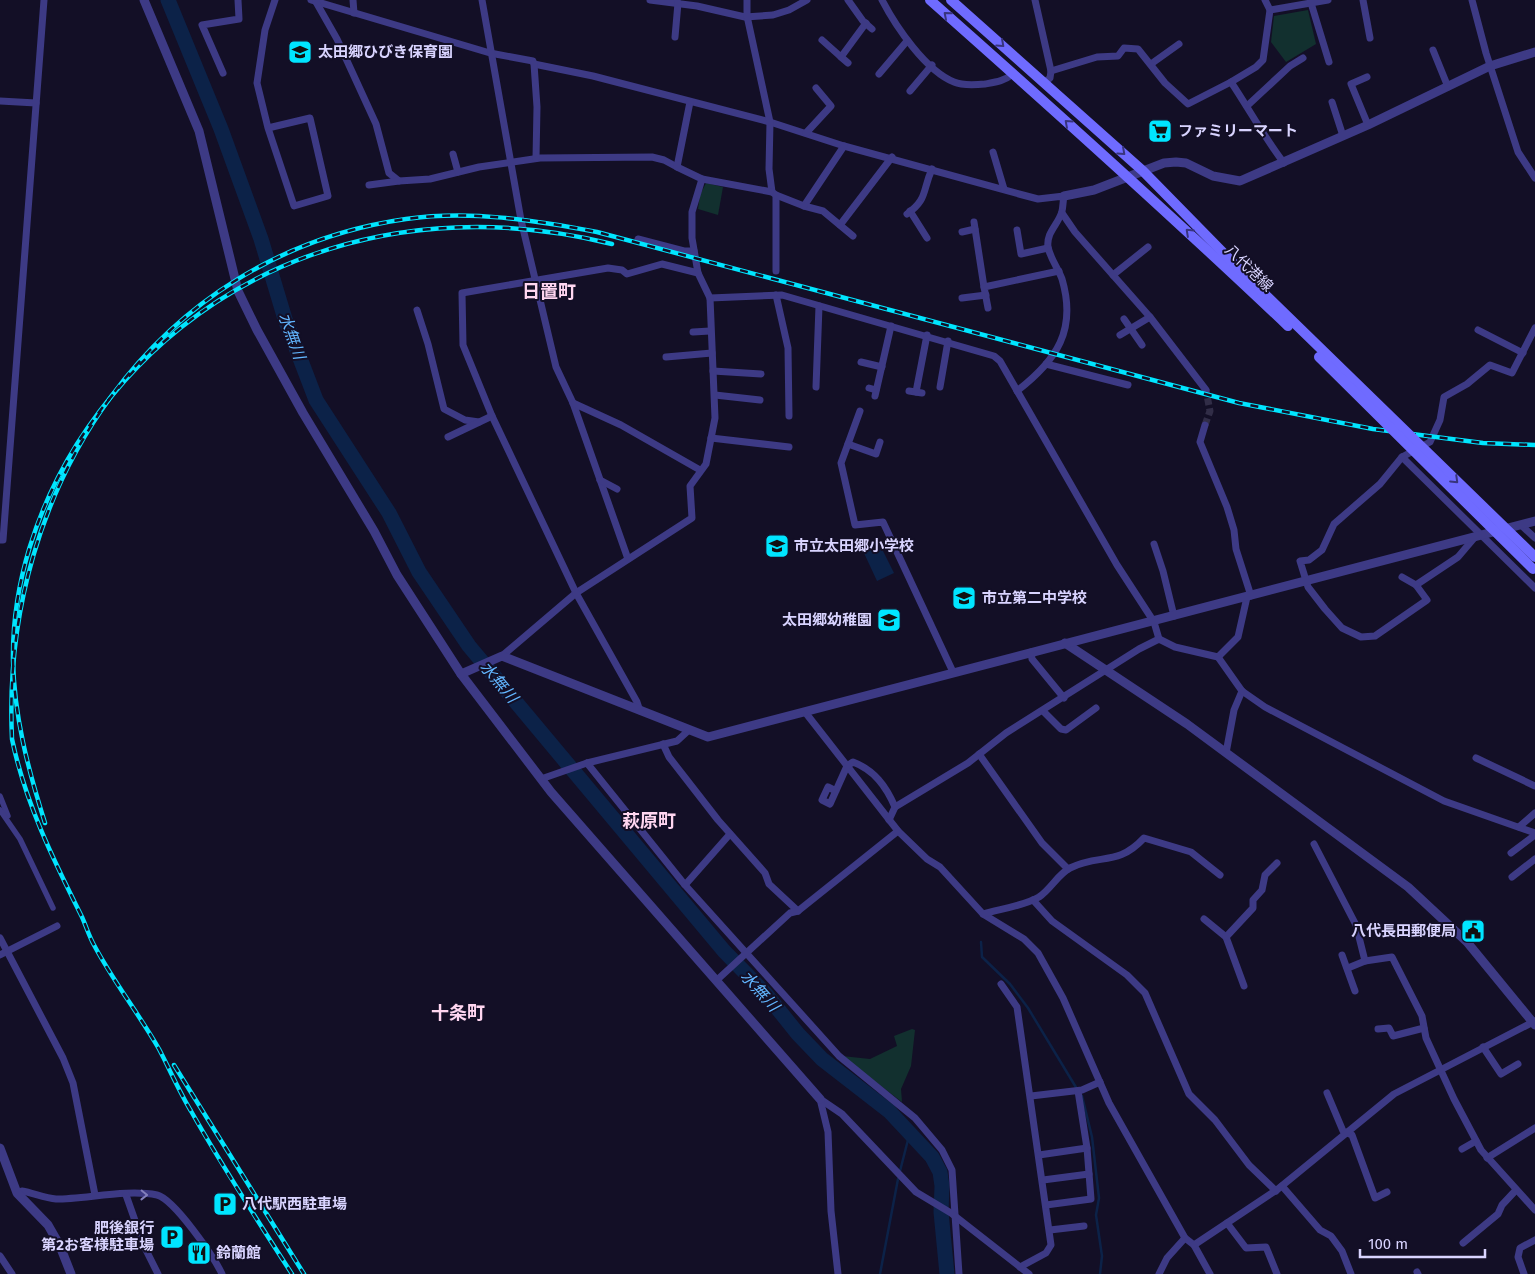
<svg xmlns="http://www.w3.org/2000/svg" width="1535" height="1274" font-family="'Fira Sans','Noto Sans JP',sans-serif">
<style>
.green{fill:#12302f}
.water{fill:#0c2248}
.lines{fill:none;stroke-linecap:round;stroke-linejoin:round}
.stream{stroke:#0c2248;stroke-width:2.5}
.river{stroke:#0c2248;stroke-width:15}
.minor-tunnel{stroke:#312d47;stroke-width:7;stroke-dasharray:7 3.5;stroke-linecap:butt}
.pedestrian{stroke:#3d3a85;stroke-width:5.5}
.minor{stroke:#3d3a85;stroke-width:7}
.tertiary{stroke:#3d3a85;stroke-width:9}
.secondary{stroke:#6f6bff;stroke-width:10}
.rail-casing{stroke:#00e5ff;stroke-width:4.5}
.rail{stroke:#130f26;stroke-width:2.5;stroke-dasharray:8;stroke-linecap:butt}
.secondary-bridge{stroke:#6f6bff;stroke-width:10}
.oneway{stroke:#38347d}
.oneway2{stroke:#837fbc}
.labels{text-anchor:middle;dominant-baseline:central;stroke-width:4;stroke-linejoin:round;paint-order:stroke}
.poi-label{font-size:15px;font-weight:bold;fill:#d9d4ff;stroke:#130f26;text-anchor:start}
.street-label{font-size:15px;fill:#d9d4ff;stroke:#130f26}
.water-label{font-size:16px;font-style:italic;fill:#62b6ff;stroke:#130f26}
.quarter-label{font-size:18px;font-weight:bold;fill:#ffd6f0;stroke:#130f26}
</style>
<rect width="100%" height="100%" fill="#130f26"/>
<g class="green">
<path d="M1308 10 1316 44 1286 62 1271 42 1274 16Z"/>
<path d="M706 183 723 187 718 215 698 209 700 195Z"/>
<path d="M912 1029 915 1030 911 1066 901 1089 902 1102 842 1056 870 1059 897 1046 894 1036Z"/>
</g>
<path class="water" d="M880 545 894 573 877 581 864 553Z"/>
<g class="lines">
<g class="stream">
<path d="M981 942 982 957 1010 984 1028 1008 1077 1089"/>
<path d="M1082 1096 1092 1137 1099 1198 1096 1215 1102 1256 1100 1274"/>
<path d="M900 1171 910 1132"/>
<path d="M880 1274 898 1179"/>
</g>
<path class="river" d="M168 0 221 129 261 239 285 319 316 400 389 513 419 572 469 646 724 951 765 993 798 1034 822 1059 889 1111 932 1157 940 1172 942 1186 941 1212 947 1274"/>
<path class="minor-tunnel" d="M1205 425 1210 411 1206 390"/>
<g class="pedestrian">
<path d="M0 796 8 816"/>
<path d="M0 810 20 839 53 908"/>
</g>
<g class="minor">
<path d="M311 0 490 53 533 61 534 64 593 76 770 122 844 146 1019 194 1038 199 1064 196C1063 201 1063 207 1062 211 1059 224 1046 232 1048 247 1050 258 1058 268 1062 279 1077 330 1057 360 1017 391"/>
<path d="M353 0 354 13"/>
<path d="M482 0 521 220 556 367 573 403 628 559"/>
<path d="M650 0 697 6 745 17 773 15 789 10 807 0"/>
<path d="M747 0V16L770 122 769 169 772 192 776 195V271"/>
<path d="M848 0 863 21 872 29"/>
<path d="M882 0C896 27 926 71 954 82 963 86 975 85 985 84 996 82 1004 81 1013 74"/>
<path d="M1035 0 1051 71 1050 78 1044 83"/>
<path d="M1265 0 1270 10 1263 60 1256 67 1231 82C1249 109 1264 137 1284 163"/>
<path d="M1363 0 1370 38"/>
<path d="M1472 0 1486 53 1518 152 1535 178"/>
<path d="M316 2 337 39 376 124 389 173 399 181 430 179 479 167 540 158 652 157 664 160 677 167"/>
<path d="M1311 3 1329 62"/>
<path d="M1270 10 1328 0"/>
<path d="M675 37 678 3"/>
<path d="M822 40 841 57 866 23"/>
<path d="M1433 50 1448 87"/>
<path d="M841 57 848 63"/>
<path d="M534 64 537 107 536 158"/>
<path d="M1151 64 1179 44"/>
<path d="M1051 71 1097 57 1118 56 1124 48 1138 49 1165 83 1188 104 1231 82"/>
<path d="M223 73 202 25 239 19 238 0"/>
<path d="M879 74 907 41"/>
<path d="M1367 77 1351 84 1368 125"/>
<path d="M910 91 932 65"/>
<path d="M0 101 36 103"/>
<path d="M1332 102 1343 136"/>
<path d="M1247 106 1290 66 1303 58"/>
<path d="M268 128 310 118 328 196 294 206 268 128 257 83 265 30 275 0"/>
<path d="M806 133 831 106 816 88"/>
<path d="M844 146 804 206 823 211 853 236"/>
<path d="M993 152 1004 189"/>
<path d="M453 154 458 172"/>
<path d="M702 179 772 192"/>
<path d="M369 185 399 181"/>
<path d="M776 195 804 206"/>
<path d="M910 211 927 238"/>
<path d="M1062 213 1075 232 1150 317 1206 390"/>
<path d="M907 214C928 199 922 191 932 169"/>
<path d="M974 222 984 287"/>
<path d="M840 225 892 157"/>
<path d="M1017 230 1021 254 1048 248"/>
<path d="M962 232 975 229"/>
<path d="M638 239 684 251H694"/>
<path d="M1113 275 1148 247"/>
<path d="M776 295 788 348 789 416"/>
<path d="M710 298 782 295 994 356 1000 361 1117 565 1154 622 1159 639"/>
<path d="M962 298 986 295"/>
<path d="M988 308 984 287 1059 271"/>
<path d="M417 310 428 344 444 409 465 420 479 422"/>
<path d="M1124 319 1142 345"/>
<path d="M1478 330 1523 353"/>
<path d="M693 332 710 331"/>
<path d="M1120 335 1150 317"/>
<path d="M666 357 712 353"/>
<path d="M861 362 882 367"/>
<path d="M1046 364 1128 385"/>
<path d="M713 371 761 374"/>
<path d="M816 387 819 306"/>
<path d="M940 387 948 341"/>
<path d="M869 388 876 390"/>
<path d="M909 391 922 393"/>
<path d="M916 392 927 335"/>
<path d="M715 395 760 400"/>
<path d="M875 396 891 326"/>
<path d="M573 403 621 425 700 470"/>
<path d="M860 411 841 463 855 525 883 522 953 672"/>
<path d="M1205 425 1200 442 1227 507 1234 530 1236 549 1251 596"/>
<path d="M448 437 492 416"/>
<path d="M711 438 789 447"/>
<path d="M848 444 876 454 880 442"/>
<path d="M1402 457 1535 588"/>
<path d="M600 480 617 489"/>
<path d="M1521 525 1535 538"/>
<path d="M1475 537 1458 557 1416 585 1427 600 1375 636 1361 637 1342 628 1325 609 1308 587 1300 561 1309 560 1322 550 1334 524 1380 484 1402 457 1430 442 1440 420 1444 397 1467 384 1490 365 1512 373 1535 328"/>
<path d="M0 540H3L44 0"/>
<path d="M1154 544 1163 571 1174 616"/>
<path d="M1402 577 1416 585"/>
<path d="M1031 652 1032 659 1064 698"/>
<path d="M502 656 576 593 692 518 690 486 706 464 715 418 710 298 698 273 692 238V212L702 179 677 167 690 102"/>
<path d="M1218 657 1238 637 1247 597"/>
<path d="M640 711 637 702 576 593 492 416 463 345 462 293 608 268 622 270 627 274 662 264 698 273"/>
<path d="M1043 711 1061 729 1066 730 1096 708"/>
<path d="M805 712 898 831 927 859 940 867 983 914 1024 939 1038 953 1063 998 1109 1103 1185 1238 1194 1245 1210 1274"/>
<path d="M663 744 669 757 718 820 765 873 769 884 798 911"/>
<path d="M1226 753 1234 710 1242 691"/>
<path d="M979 754 1042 843 1068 869"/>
<path d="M1476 758 1535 786"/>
<path d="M587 763 685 885 839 1056 915 1118 942 1150 952 1170 959 1274"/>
<path d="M541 779 587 763 677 741 689 730"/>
<path d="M836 791 828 787 822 800 830 804 847 766 853 762C874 770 886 786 895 807L889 820"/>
<path d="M895 807 968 763 1006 733 1139 649 1159 639 1175 647 1218 657 1242 691 1265 707 1444 801 1535 833"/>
<path d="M1519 827 1535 813"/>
<path d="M1314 844 1356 925 1365 961"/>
<path d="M1511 853 1535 835"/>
<path d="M1512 877 1535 859"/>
<path d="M685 885 730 834"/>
<path d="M1033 900 1052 921 1127 975 1145 993 1189 1094 1215 1120 1249 1165 1276 1191"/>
<path d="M983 914C1000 909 1024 906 1039 897 1051 889 1058 874 1070 868 1100 853 1117 867 1144 838L1191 852 1220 875"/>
<path d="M1204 919 1226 937 1244 986"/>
<path d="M1226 937 1253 908V900L1262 890 1265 875 1277 863"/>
<path d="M0 938 63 1058 73 1083 95 1195"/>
<path d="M0 955 57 926"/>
<path d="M1342 955 1355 991"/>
<path d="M1348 968 1365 961 1392 957 1422 1016 1426 1038 1454 1099 1481 1150 1535 1210"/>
<path d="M717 980 790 913 798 911 898 831"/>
<path d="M1001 984 1017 1007 1051 1245 1046 1253 1020 1267"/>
<path d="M1378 1029 1389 1028 1393 1036 1424 1028"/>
<path d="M1483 1047 1501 1074 1518 1064"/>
<path d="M1327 1093 1343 1131 1352 1135 1375 1198 1387 1192"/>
<path d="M1031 1096 1082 1090 1100 1082"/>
<path d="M820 1099 842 1114 916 1192 951 1213 1029 1274"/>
<path d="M820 1099 828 1132 831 1211 838 1274"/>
<path d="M1462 1149 1476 1141"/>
<path d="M1039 1155 1087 1148"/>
<path d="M1487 1158 1535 1128"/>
<path d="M1043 1180 1089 1174"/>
<path d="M1282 1186 1320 1230 1331 1236 1342 1251 1351 1274"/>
<path d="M17 1193 22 1191C33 1193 45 1198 56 1199 86 1199 127 1189 157 1195 174 1199 214 1257 222 1274"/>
<path d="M126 1195 144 1246 158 1274"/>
<path d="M1046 1205 1091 1199 1087 1148 1078 1091"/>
<path d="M1227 1223 1246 1248 1266 1247 1277 1274"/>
<path d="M1050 1230 1084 1226"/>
<path d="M1463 1243 1498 1214 1502 1205 1516 1190"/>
<path d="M1194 1245 1278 1189 1394 1094 1535 1021"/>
<path d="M0 1256 12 1274"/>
<path d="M1417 1272 1418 1274"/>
<path d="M1159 1274 1167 1258 1185 1238"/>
<path d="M1524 1274 1518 1257 1520 1248 1535 1240"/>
</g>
<g class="tertiary">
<path d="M144 0 199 131 238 291 257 330 303 413 374 531 397 575 461 674 551 792 820 1099"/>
<path d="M1064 196 1094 190 1164 163 1176 162 1186 163 1213 176 1240 181 1368 125 1490 66 1535 52"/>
<path d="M1065 643 1187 724 1408 887 1467 942 1535 1025"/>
<path d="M461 674 502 656 708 737 1535 521"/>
<path d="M0 1148 17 1193 48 1225 60 1246 71 1274"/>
</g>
<g class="secondary">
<path d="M930 0C1051 107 1171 215 1288 326"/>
<path d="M951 0 1143 171 1245 275"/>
</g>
<g class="rail-casing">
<g id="rail">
<path d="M45 823C28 769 14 716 13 660 12 584 37 508 77 444 194 260 403 192 612 244"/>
<path d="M174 1065 304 1274"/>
<path d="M292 1274C257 1220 222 1166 191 1111 179 1091 170 1070 159 1049 139 1014 113 981 94 945 89 936 86 926 82 917 53 859 25 802 12 739 0 484 157 254 406 219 470 210 534 220 597 232L1239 403 1373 429 1483 443 1535 445"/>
</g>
</g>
<use href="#rail" class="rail"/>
<g class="secondary-bridge">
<path d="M1245 275 1535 557"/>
<path d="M1319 357 1533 569"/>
</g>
</g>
<defs><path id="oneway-chevron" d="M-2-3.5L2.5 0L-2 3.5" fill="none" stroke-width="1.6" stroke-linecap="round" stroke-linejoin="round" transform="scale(1.25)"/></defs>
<g class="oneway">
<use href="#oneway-chevron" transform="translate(947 15) rotate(-139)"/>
<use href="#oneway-chevron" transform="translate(1001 44) rotate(42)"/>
<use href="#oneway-chevron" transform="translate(1068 123) rotate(-138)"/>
<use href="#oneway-chevron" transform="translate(1122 152) rotate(42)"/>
<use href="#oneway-chevron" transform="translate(1189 232) rotate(-137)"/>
<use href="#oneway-chevron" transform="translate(1455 480) rotate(44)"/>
</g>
<use class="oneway2" href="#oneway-chevron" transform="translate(144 1195) rotate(1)"/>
<defs>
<g id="school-square" transform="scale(1.25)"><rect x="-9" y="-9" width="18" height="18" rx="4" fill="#00e5ff" stroke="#130f26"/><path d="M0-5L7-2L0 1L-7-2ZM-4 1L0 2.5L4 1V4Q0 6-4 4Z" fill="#111"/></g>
<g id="supermarket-square" transform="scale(1.25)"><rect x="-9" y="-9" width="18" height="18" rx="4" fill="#00e5ff" stroke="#130f26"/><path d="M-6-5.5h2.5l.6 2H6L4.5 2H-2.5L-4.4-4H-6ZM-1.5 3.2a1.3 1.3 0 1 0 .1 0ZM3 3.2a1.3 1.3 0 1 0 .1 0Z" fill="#111"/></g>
<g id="civic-square" transform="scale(1.25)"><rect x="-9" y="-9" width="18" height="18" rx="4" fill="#00e5ff" stroke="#130f26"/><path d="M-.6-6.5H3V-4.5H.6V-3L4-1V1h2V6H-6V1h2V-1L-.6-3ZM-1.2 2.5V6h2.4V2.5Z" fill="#111"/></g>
<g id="parking-square" transform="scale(1.25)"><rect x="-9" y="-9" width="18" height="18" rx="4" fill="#00e5ff" stroke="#130f26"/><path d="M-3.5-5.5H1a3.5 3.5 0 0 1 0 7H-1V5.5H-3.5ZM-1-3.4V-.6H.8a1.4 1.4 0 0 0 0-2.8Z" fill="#111"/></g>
<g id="restaurant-square" transform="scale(1.25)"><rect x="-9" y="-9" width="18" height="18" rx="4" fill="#00e5ff" stroke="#130f26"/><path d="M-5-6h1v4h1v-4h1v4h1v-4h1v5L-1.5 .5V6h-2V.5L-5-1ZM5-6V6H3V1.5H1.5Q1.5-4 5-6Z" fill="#111"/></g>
</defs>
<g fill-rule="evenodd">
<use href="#school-square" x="300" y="52"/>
<use href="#supermarket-square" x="1160" y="131"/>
<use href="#school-square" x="777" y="546"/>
<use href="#school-square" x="964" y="598"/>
<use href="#school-square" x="889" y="620"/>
<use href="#civic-square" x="1473" y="931"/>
<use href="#parking-square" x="225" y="1204"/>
<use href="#parking-square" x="172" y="1237"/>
<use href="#restaurant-square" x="199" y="1253"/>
</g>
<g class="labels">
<g class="poi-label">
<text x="318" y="52">太田郷ひびき保育園</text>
<text x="1178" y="131">ファミリーマート</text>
<text x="794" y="546">市立太田郷小学校</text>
<text x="982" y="598">市立第二中学校</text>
<text x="872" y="620" text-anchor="end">太田郷幼稚園</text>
<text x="1456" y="931" text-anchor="end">八代長田郵便局</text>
<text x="242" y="1204">八代駅西駐車場</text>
<text x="154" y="1228" text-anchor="end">肥後銀行<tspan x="154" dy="17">第2お客様駐車場</tspan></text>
<text x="216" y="1253">鈴蘭館</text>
</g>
<g class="street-label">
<text transform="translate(1249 268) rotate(44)">八代港線</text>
</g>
<g class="water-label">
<text transform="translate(292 336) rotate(70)">水無川</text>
<text transform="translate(499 682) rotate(50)">水無川</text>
<text transform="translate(760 991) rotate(48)">水無川</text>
</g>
<g class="quarter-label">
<text x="549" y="292">日置町</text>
<text x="649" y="821">萩原町</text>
<text x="458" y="1013">十条町</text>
</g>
</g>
<path d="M1360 1249v8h125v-8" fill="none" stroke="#d9d4ff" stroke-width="2.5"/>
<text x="1368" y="1249" font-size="15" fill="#d9d4ff" stroke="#130f26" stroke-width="4" paint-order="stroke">100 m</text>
</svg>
